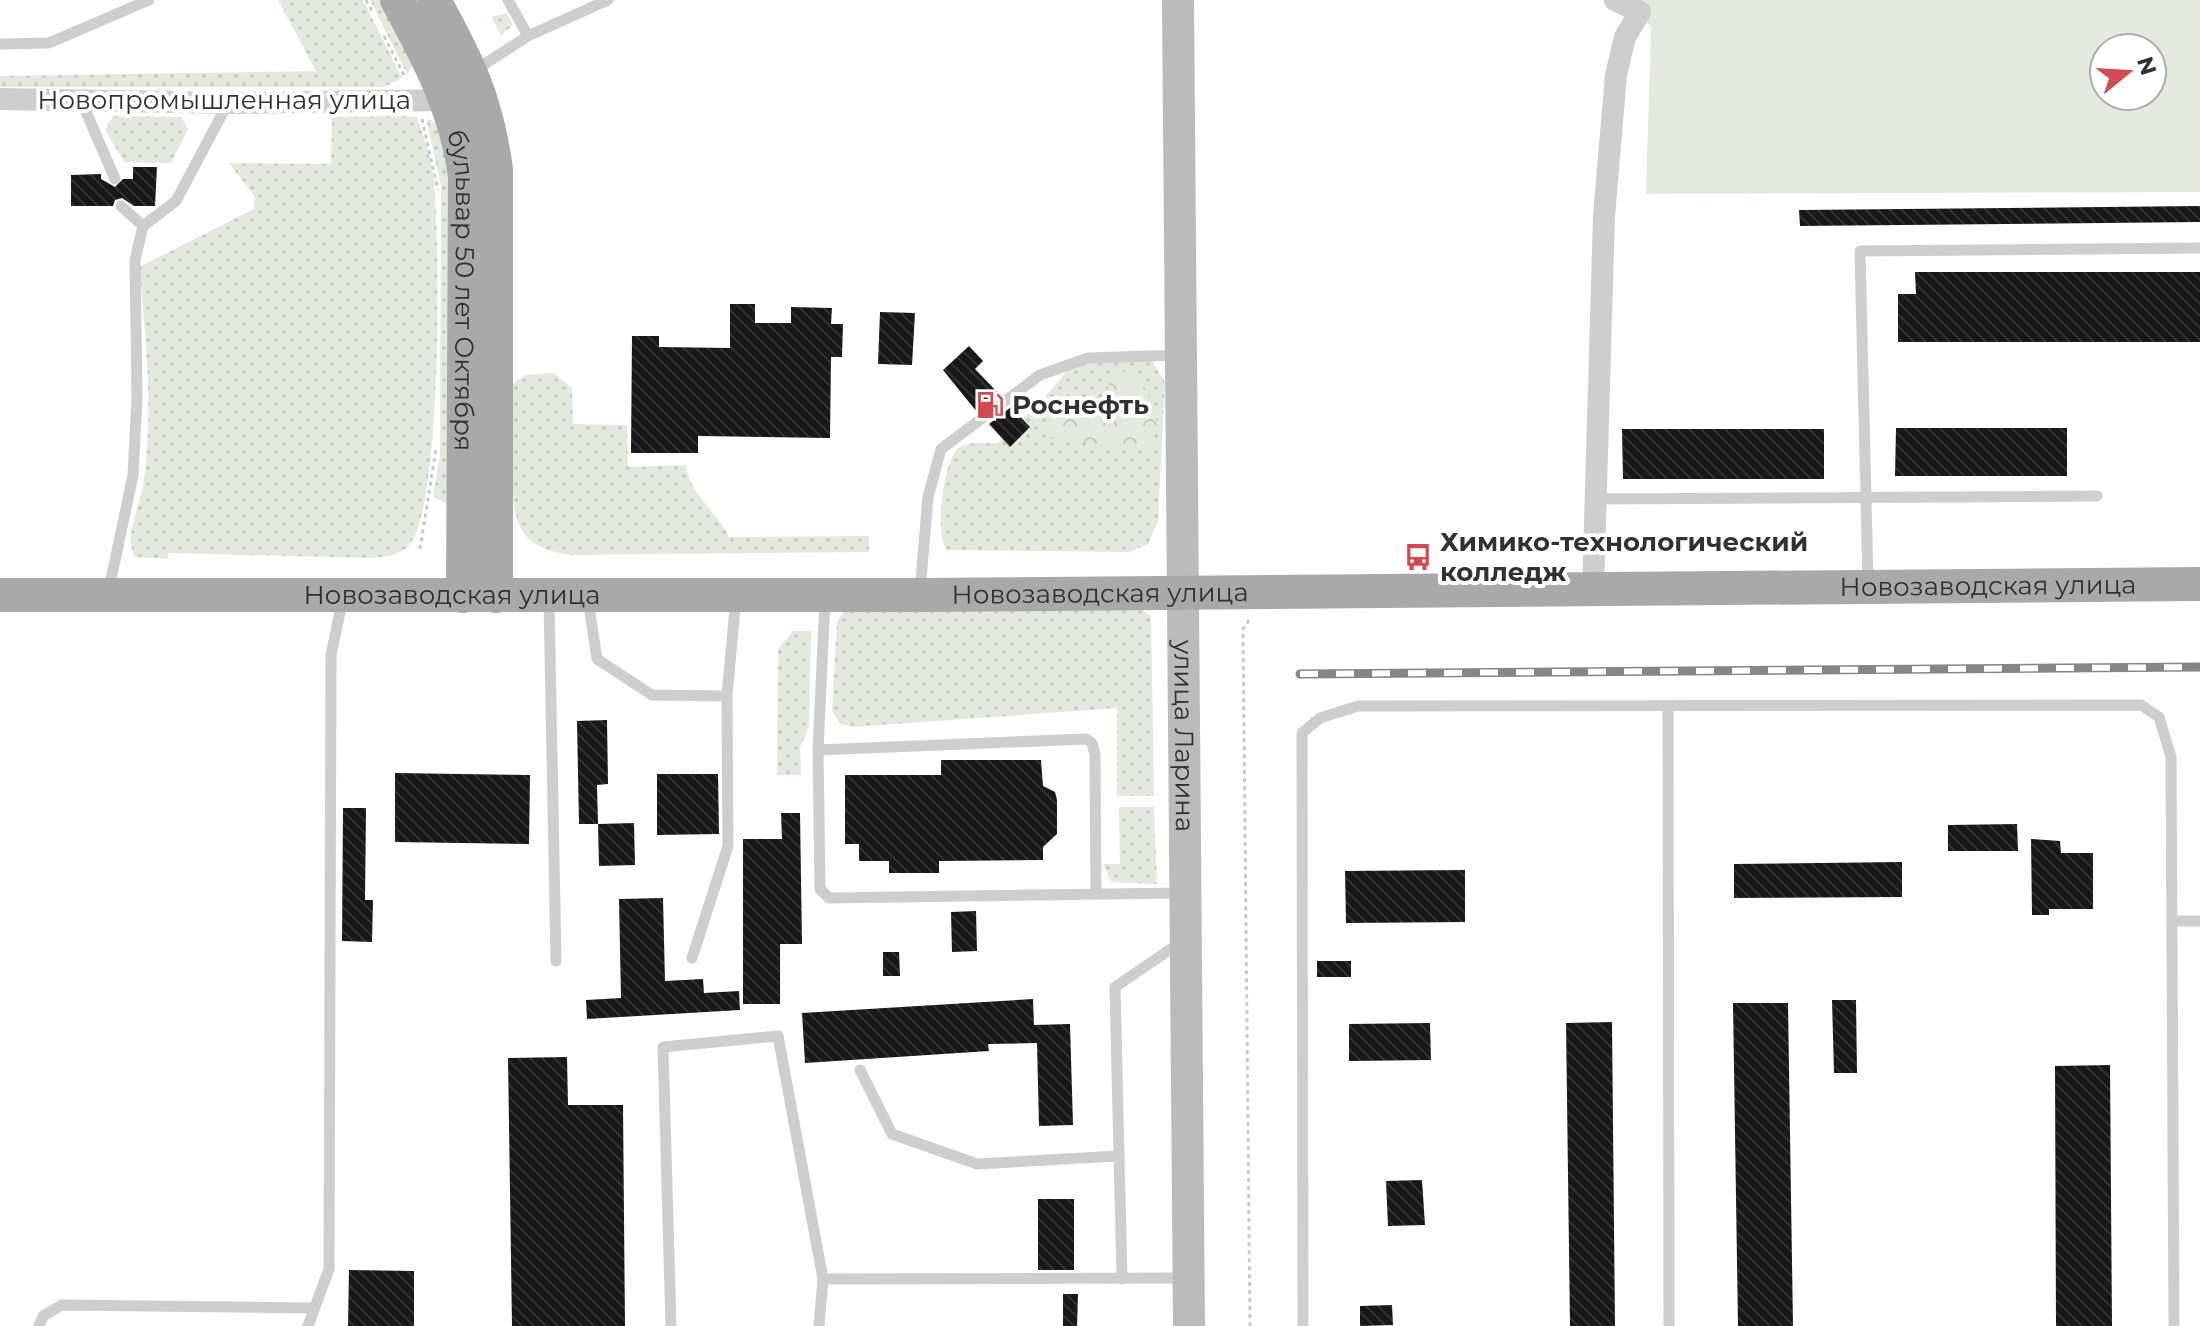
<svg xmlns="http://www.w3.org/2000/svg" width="2200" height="1326" font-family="Montserrat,sans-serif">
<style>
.grass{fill:url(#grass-dots)}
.forest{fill:url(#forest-crowns)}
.green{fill:#e4e9de;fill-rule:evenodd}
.building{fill:url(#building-back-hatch)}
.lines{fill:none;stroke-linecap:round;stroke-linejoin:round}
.path{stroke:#c8c8c8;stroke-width:3;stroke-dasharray:4 4;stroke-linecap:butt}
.lane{stroke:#cecece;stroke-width:11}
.street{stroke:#cecece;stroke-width:22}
.secondary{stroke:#bbb;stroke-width:32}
.primary{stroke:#a9a9a9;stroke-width:34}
.rail-casing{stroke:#868686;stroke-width:9}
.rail{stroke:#fff;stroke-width:6;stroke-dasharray:18;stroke-linecap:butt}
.labels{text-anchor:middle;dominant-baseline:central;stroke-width:8;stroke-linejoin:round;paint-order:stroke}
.street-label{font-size:26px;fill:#313131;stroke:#fff}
.poi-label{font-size:26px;font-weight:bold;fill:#313131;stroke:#fff;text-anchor:start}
</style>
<defs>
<pattern id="grass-dots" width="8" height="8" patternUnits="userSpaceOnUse" patternTransform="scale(2)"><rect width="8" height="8" fill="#e4e9de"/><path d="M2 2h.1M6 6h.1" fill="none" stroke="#c4c8bf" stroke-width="1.8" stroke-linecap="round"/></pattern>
<pattern id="forest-crowns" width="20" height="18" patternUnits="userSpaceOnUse" patternTransform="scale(2)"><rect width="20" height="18" fill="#e4e9de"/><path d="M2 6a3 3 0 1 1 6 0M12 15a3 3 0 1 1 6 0" fill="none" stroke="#c4c8bf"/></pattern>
<pattern id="building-back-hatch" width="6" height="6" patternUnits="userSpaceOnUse" patternTransform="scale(2)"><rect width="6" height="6" fill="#181818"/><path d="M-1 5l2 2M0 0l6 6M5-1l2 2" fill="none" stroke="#313131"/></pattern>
</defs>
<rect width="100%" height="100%" fill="#fff"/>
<g class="grass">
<path d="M278 0H363L402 78 383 87H0V76L316 71Z"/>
<path d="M370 0H386L414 65 407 74Z"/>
<path d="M507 13 513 25 501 35 491 17Z"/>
<path d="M113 116 181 117 188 129 171 163 124 162 105 130Z"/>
<path d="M403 116 417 117C425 139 432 159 434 182 440 242 442 505 410 544 400 556 384 557 371 558L168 553V559L136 557C122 541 140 505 143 486 154 413 146 340 139 267L254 209V196L229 163 331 164 332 117Z"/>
<path d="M426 118 438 124 453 172 447 504 433 497 440 454 441 186Z"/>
<path d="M1095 355 1152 361 1165 382 1158 521 1148 544 1130 552 947 550C934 537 943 457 960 447 969 441 987 444 998 443L1046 396 1070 367Z"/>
<path d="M554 373 572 388 573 424 627 425 628 467 686 465C688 493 717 511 729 537L869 536V552L572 555C513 548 513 517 512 467 511 440 510 413 509 386L526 375Z"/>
<path d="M848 607H1139L1151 616 1154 796H1117V708L853 727 840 724 832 711 837 621Z"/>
<path d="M793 631H811L809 727 800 747 801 775H777L778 649Z"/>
<path d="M1119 807H1154L1157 884 1111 882 1103 864H1120Z"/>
</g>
<path class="forest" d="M1119 370 1134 372C1150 395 1164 416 1152 444L1136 451 1051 438C1041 424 1051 412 1058 398 1072 393 1089 401 1105 397L1112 375Z"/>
<path class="green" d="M1613 0H2200V192L1646 194 1651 26ZM2104 48H2152V96H2104Z"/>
<g class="building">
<path d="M133 167H157L155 206H134L122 198 115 200 113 206H71V175L101 174V179L115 187 123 179H133Z"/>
<path d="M2200 206V222L1800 226 1799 210Z"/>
<path d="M1915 272H2200V342H1898V294H1916Z"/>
<path d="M730 304H755V323H791V307L832 308 831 324H843L842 357H831L830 438 698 436V453H631L632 336H659V347L730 348Z"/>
<path d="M880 312 915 313 912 365 878 364Z"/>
<path d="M969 346 983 361 975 369 1000 395 977 412 943 370Z"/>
<path d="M1011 407 1030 427 1010 447 989 424Z"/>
<path d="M1896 428H2067V476H1895Z"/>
<path d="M1622 429H1824V479H1623Z"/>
<path d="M607 720 608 784 597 785 598 824H579L577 721Z"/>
<path d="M941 760H1041L1043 786 1055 792 1057 800V834L1043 847V860L939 861V873H889V861H859V844H845V775H941Z"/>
<path d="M395 773 530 775 529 844 395 842Z"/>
<path d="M657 774H718L719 834 657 835Z"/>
<path d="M343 808H366L365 900H373L372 942 342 941Z"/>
<path d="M781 813H800L802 944H780V1004H743V839H782Z"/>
<path d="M634 823 635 865 599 866 598 824Z"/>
<path d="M2017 824 2018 851H1948V825Z"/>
<path d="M2031 839 2060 841 2061 853H2093V909H2049V915H2032Z"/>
<path d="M1902 862V897L1734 898V864Z"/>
<path d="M1465 870V922L1346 923 1345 871Z"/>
<path d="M663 898 665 981 703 979 704 993 739 991 740 1010 587 1019 586 1000 621 998 619 899Z"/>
<path d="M976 911 977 951 952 952 951 912Z"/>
<path d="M883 952H899L900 976H883Z"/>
<rect x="1317" y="961" width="34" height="16"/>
<path d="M1033 999 1034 1025 1070 1024 1073 1125 1039 1126 1037 1043 988 1044 989 1051 805 1063 802 1013Z"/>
<path d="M1832 1000H1856L1857 1073H1834Z"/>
<path d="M1733 1003H1788L1793 1326H1738Z"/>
<path d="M1612 1022 1615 1326H1570L1566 1023Z"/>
<path d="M1430 1023 1431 1060 1349 1061V1024Z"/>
<path d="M567 1057 568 1105H623L625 1326H512L508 1058Z"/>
<path d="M2110 1065 2112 1326H2056L2055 1066Z"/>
<path d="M1422 1180 1425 1225 1388 1226 1386 1181Z"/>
<rect x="1038" y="1199" width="36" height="71"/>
<path d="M349 1270 414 1271V1326H348Z"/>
<path d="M1063 1294H1078L1077 1326H1063Z"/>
<path d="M1392 1305 1393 1325 1360 1326V1306Z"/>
</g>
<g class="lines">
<g class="path">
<path d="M366 0 372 11"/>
<path d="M384 36 406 79"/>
<path d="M422 119 438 190"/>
<path d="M420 549 436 449"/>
<path d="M1249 620 1243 629 1250 1326"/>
</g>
<g class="lane">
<path d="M508 0 528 36"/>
<path d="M0 44 49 43 149 0"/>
<path d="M474 71 528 36 608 0"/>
<path d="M81 100 115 179"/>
<path d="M121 206 143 226 176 201 228 103"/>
<path d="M1596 499 2097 496"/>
<path d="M1868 582 1860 251 2200 248"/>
<path d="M109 589 133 475 137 398 135 260 143 226"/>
<path d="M920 591 928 497 941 449 1040 375 1088 358 1180 355"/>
<path d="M549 600 556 961"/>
<path d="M588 600 597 659 652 695 727 696 736 597"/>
<path d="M825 600 818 750 1086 739 1092 743 1095 755 1096 894"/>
<path d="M1668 707 1669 1326"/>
<path d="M818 750 820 889 829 898 1181 893"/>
<path d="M2172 921H2200"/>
<path d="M692 958 728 846 727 696"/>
<path d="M860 1070 892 1134 977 1164 1118 1156"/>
<path d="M1122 1279 1115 987 1181 942"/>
<path d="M39 1326 43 1316 62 1305 312 1308"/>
<path d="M308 1326 329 1269 331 655 343 598"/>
<path d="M671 1326 663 1047 778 1036 823 1279"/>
<path d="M819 1326 823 1279 1188 1278"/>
<path d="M1303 1326 1302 733 1320 718 1358 706 2141 705 2159 717 2171 757 2174 1326"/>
</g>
<g class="street">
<path d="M0 99 228 103 448 100"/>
<path d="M1593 590 1604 216 1616 75 1625 37 1640 12 1615 0"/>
</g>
<path class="secondary" id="s1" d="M1178 0 1189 1326"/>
<g class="primary">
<path id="s2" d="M397 0C428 57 457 111 465 177L463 596"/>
<path d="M434 0C468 63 486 97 496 169V596"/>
<path id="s3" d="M0 595H920L2200 584"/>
</g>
<g class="rail-casing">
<path id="rail" d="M1300 674 2200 667"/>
</g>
<use href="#rail" class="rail"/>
</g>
<defs>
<g id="fuel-bare" transform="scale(2.16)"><path d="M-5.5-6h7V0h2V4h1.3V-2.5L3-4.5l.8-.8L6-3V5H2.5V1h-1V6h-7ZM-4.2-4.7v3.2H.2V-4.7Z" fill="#d24951" stroke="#fff" stroke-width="2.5" paint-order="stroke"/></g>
<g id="bus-bare" transform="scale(2.16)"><path d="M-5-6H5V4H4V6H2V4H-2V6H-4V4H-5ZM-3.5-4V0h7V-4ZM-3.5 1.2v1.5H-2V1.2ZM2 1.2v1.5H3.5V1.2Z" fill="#d24951" stroke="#fff" stroke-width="2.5" paint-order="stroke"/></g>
</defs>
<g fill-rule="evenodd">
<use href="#fuel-bare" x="990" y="405"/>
<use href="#bus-bare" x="1418" y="557"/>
</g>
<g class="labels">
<g class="street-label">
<text x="224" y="100">Новопромышленная улица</text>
<text stroke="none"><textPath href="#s2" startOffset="304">бульвар 50 лет Октября</textPath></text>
<text stroke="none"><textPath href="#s3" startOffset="1988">Новозаводская улица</textPath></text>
<text stroke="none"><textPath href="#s3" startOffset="1100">Новозаводская улица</textPath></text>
<text stroke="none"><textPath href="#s3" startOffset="452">Новозаводская улица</textPath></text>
<text stroke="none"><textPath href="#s1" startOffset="736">улица Ларина</textPath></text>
</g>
<g class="poi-label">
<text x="1012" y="405">Роснефть</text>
<text x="1440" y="542">Химико-технологический<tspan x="1440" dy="30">колледж</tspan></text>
</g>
</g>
<g transform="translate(2128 72) rotate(72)"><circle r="38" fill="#ffffff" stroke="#adadad" stroke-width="2"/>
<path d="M0-6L14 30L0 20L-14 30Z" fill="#d24951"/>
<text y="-12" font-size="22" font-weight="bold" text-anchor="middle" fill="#313131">N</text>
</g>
</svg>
